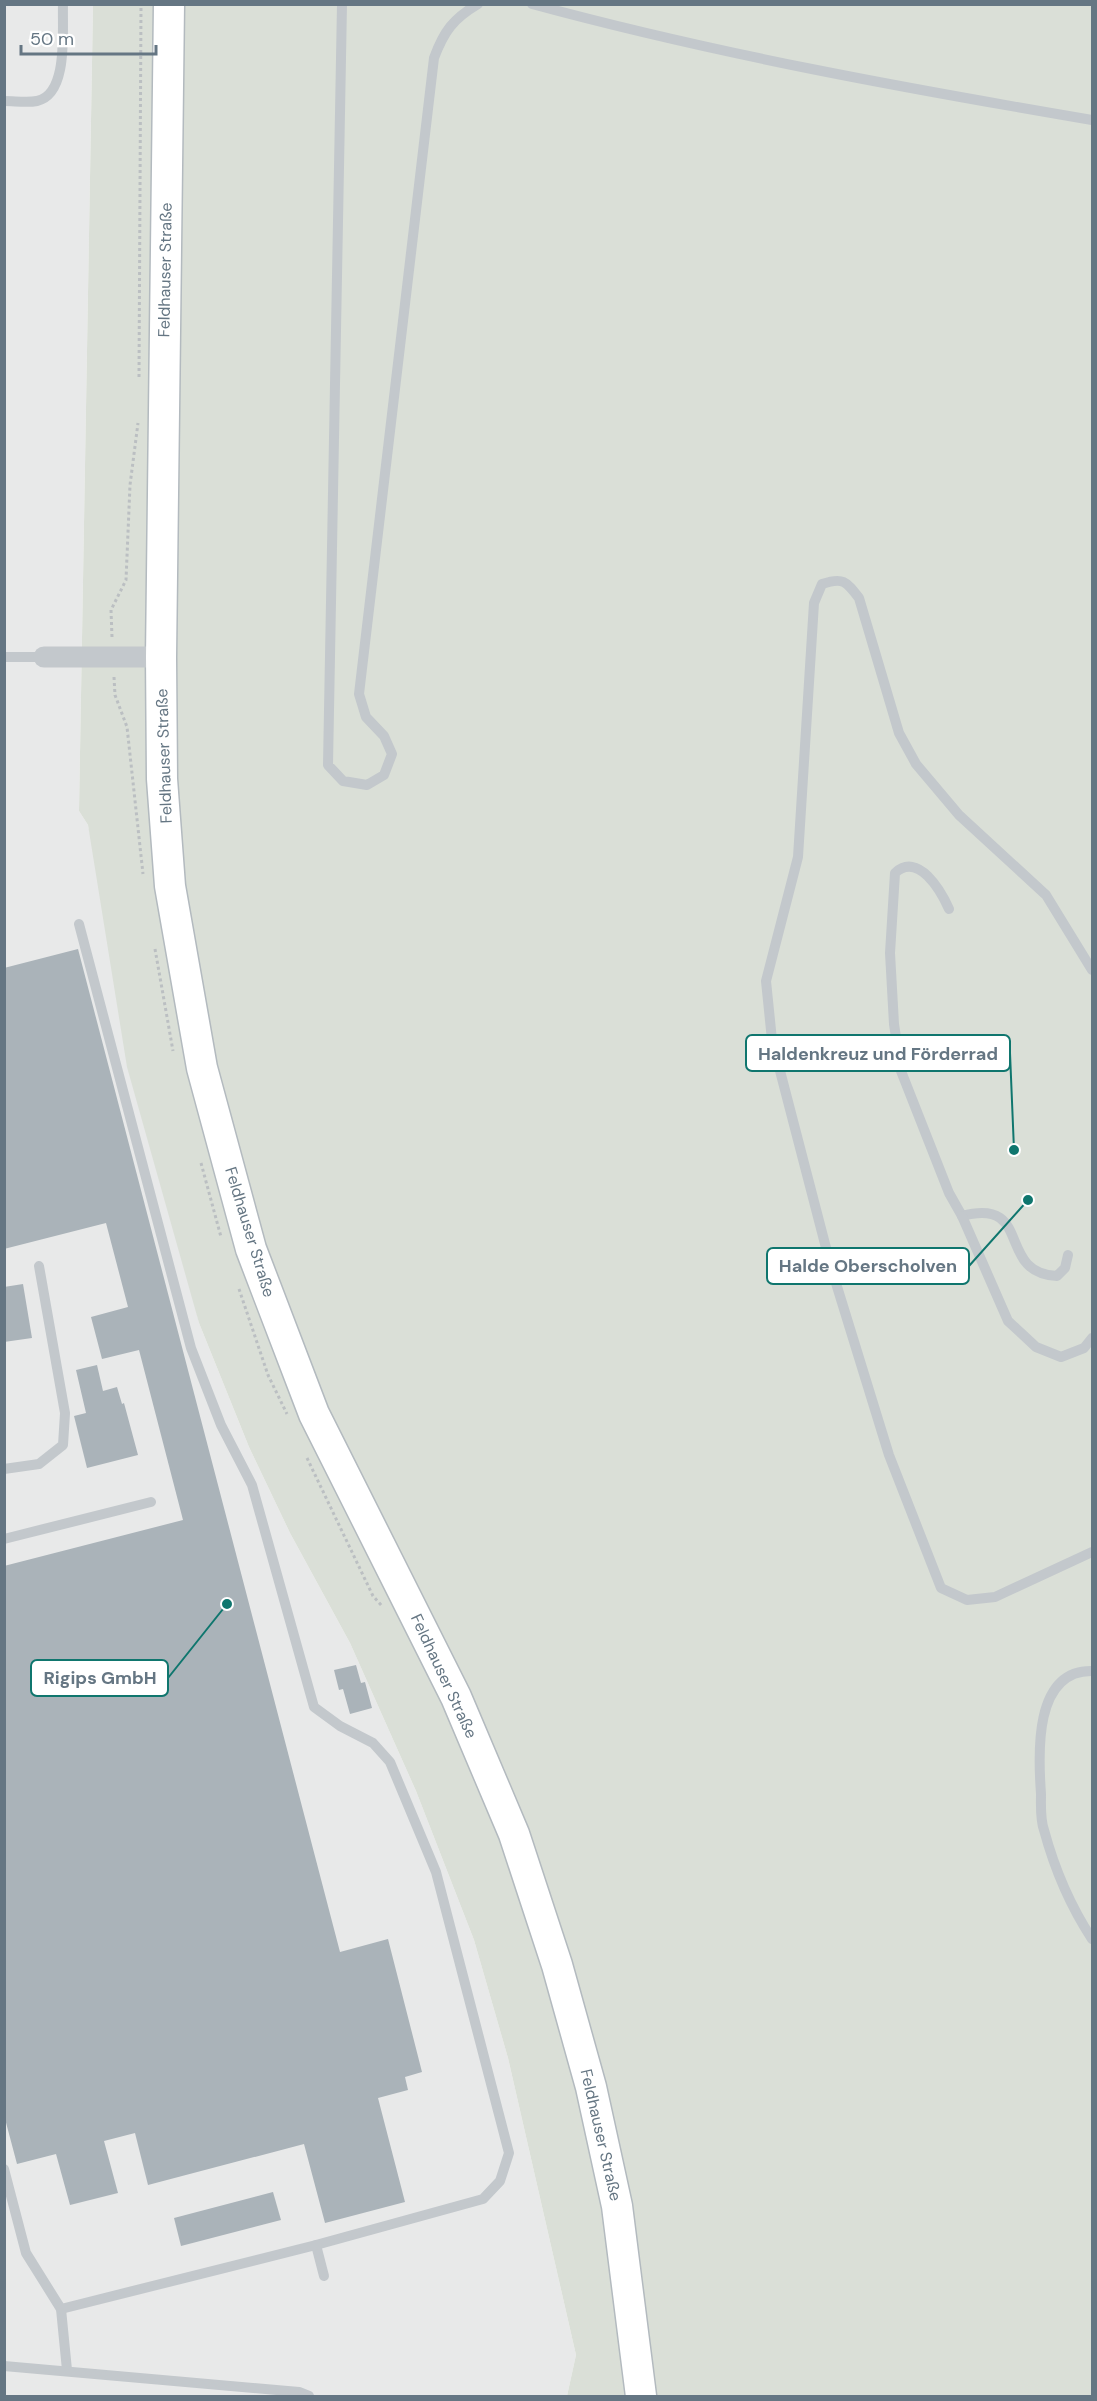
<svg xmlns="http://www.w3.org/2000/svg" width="1097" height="2401" font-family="'DM Sans',sans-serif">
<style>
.built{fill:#e8e9e9}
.green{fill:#dadfd7}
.building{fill:#aab3b9}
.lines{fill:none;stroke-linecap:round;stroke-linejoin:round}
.secondary-casing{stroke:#b3babf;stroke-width:33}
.path{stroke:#bbbfc2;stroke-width:3;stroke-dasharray:3 3;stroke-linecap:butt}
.lane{stroke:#c3c8cc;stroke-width:10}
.street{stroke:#c3c8cc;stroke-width:21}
.secondary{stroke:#fff;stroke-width:30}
.labels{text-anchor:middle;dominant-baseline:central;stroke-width:6;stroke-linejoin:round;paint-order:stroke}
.street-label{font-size:16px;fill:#657683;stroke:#fff}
.leader{fill:none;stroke:#0f766e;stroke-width:2}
.callout-dot{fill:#0f766e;stroke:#fff;stroke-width:2}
.callout{fill:#fff;stroke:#0f766e;stroke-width:2}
.callout-label{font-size:18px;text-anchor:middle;font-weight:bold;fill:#657683}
</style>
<rect width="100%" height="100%" fill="#fafaf8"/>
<path class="built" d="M93 4 79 811 88 825 199 1323 249 1447 290 1533 350 1643 416 1791 474 1940 508 2058 576 2355 567 2396H5L4 5Z"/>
<path class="green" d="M93 5H1092V2396H567L576 2355 508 2058 474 1940 416 1791 350 1643 290 1533 249 1447 199 1323 127 1067 88 825 79 811Z"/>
<g class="building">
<path d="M78 949 340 1952 388 1939 422 2072 405 2077 408 2090 378 2098 405 2202 325 2223 304 2144 148 2185 135 2133 104 2141 118 2193 70 2205 56 2154 17 2164 4 2115V1566L183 1520 139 1350 102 1359 91 1317 128 1307 106 1223 4 1249V968Z"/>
<path d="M23 1284 32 1338 4 1342V1287Z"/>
<path d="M97 1365 103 1391 117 1387 122 1404 124 1403 138 1455 87 1468 74 1416 86 1413 76 1370Z"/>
<path d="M356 1665 361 1683 365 1682 372 1708 350 1714 343 1689 339 1690 334 1670Z"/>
<path d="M273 2192 281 2220 181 2246 174 2218Z"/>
</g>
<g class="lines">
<g class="secondary-casing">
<path id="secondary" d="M169 4 161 657 162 779 170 886 202 1068 251 1249 314 1414 456 1697 514 1834 557 1965 591 2087 617 2206 641 2396"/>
</g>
<g class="path">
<path d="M139 377 141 4"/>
<path d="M112 637 111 610 126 580 130 485 138 423"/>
<path d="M114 677 115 695 127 727 143 874"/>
<path d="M155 949 173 1051"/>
<path d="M201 1163 221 1237"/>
<path d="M239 1289 268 1375 287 1414"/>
<path d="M307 1458 373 1596 383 1607"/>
</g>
<g class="lane">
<path d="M342 4 328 765 343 781 367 785 384 775 392 754 384 736 366 717 359 694 434 58C444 31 453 19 478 4"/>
<path d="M532 4C716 54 904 88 1092 120"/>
<path d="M4 101C15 101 27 103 37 101 69 94 62 30 63 4"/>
<path d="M4 657H44"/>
<path d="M949 909C941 891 918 851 895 873L890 953 894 1024 901 1071 949 1193 962 1216C1034 1197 995 1273 1057 1276L1065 1268 1068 1255"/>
<path d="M1092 970 1046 895 959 815 916 764 899 733 859 598C846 581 843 577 822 584L814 603 798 857 766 981 772 1040 831 1267 889 1455 941 1588 967 1600 995 1597 1092 1552"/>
<path d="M962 1216 1008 1321 1036 1347 1061 1357 1084 1348 1092 1338"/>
<path d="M4 1469 39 1464 63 1445 65 1413 39 1266"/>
<path d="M4 1539 151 1502"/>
<path d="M1092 1671C1034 1670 1038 1753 1041 1794 1041 1805 1040 1819 1044 1830 1054 1867 1071 1907 1092 1939"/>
<path d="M4 2169 26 2253 61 2309 67 2370"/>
<path d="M316 2245 324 2276"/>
<path d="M61 2309 316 2245 483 2199 500 2181 509 2153 436 1872 390 1762 373 1743 340 1726 314 1707 252 1485 221 1425 191 1348 79 924"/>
<path d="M4 2366 299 2392 309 2396"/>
</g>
<path class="street" d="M44 657H161"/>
<use href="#secondary" class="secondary"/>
</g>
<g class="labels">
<g class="street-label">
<text transform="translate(165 270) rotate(-89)">Feldhauser Straße</text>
<text transform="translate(164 756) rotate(-92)">Feldhauser Straße</text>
<text transform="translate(250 1232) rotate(73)">Feldhauser Straße</text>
<text transform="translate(444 1676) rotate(65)">Feldhauser Straße</text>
<text transform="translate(601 2135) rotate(77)">Feldhauser Straße</text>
</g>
</g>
<path class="leader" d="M1014 1150L1010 1053M1028 1200L969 1266M227 1604L168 1678"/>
<g class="callout-dot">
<circle cx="1014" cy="1150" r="6"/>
<circle cx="1028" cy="1200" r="6"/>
<circle cx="227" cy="1604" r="6"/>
</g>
<g class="callout">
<rect x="746" y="1035" width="264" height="36" rx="6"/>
<rect x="767" y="1248" width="202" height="36" rx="6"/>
<rect x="31" y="1660" width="137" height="36" rx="6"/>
</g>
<g class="callout-label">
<text x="878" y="1060">Haldenkreuz und Förderrad</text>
<text x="868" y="1272">Halde Oberscholven</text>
<text x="100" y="1684">Rigips GmbH</text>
</g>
<rect width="1097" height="2401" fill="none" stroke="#657683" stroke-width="12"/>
<path d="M21 45v9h135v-9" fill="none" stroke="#657683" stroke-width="3"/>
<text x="30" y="45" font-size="18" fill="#657683" stroke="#ffffff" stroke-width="4.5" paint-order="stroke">50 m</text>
</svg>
